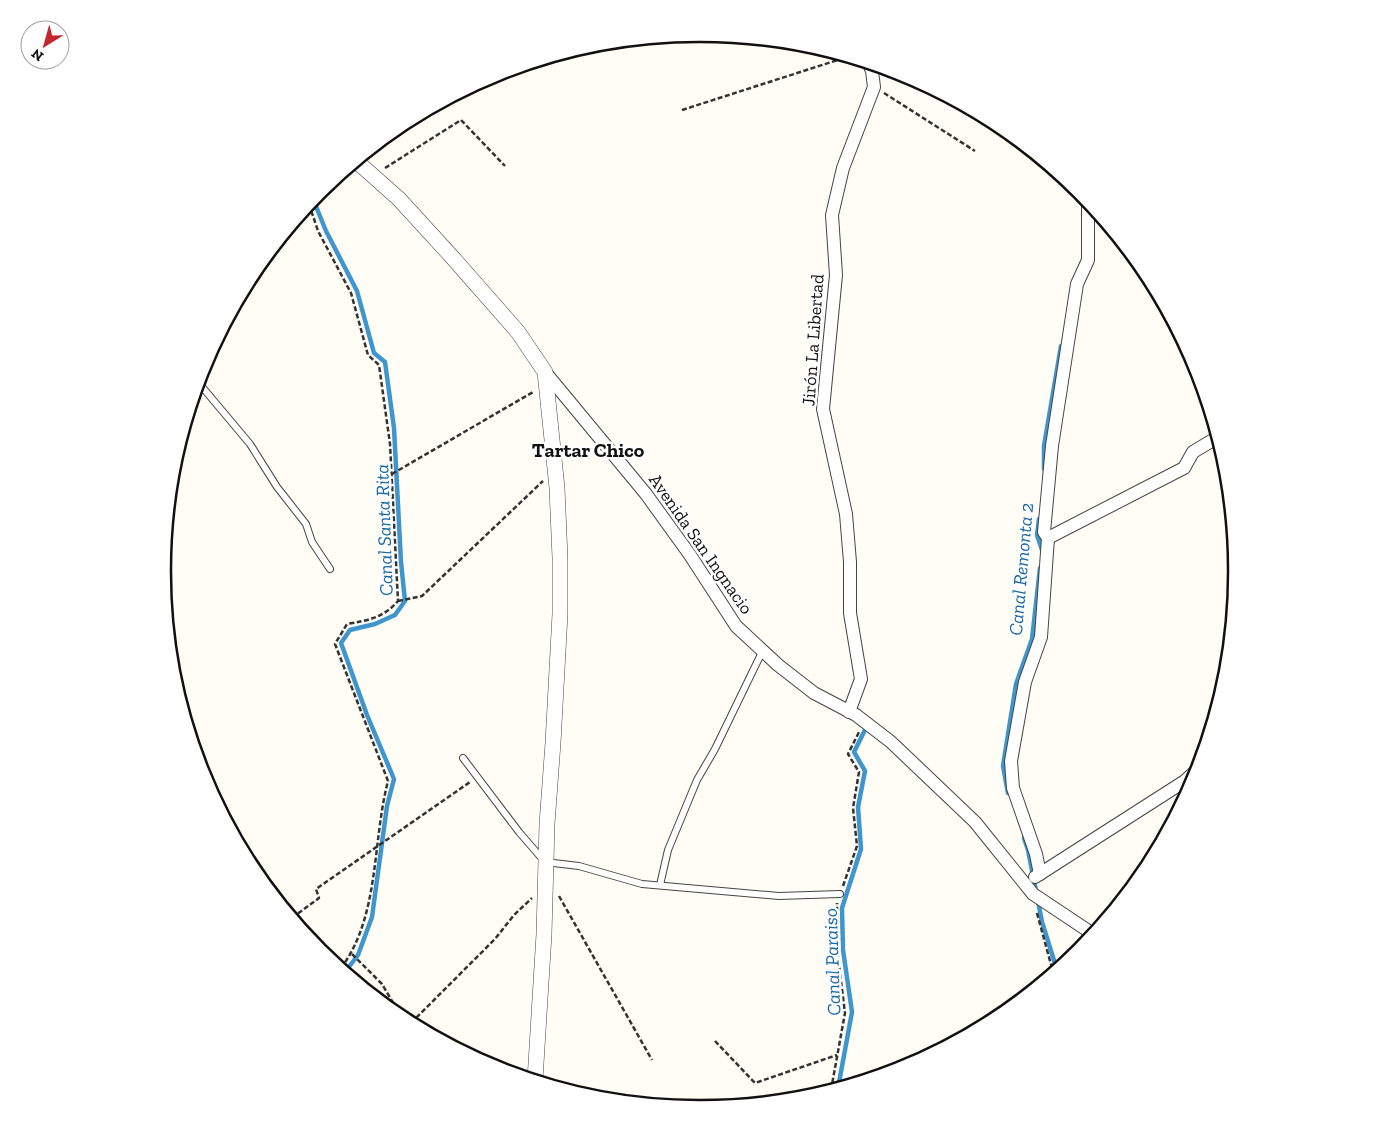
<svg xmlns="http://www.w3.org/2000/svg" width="1399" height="1142" font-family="'Zilla Slab',serif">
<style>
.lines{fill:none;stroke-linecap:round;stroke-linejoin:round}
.stream{stroke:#3f96cf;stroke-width:4.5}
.service-casing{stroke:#444;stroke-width:8}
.minor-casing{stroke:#444;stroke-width:14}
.tertiary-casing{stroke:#444;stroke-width:16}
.path{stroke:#333;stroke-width:2.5;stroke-dasharray:5 2.5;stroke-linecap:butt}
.service{stroke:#fff;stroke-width:6}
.minor{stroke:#fff;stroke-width:12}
.tertiary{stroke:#fff;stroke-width:15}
.labels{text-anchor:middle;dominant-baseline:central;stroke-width:5;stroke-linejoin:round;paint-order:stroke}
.street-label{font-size:18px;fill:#111;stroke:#fff}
.water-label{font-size:19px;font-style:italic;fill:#1768a6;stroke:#fff}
.quarter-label{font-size:20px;font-weight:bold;fill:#111;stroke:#fff}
.rim{fill:none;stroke:#111;stroke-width:2.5}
</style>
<rect width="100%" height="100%" fill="#fffdf5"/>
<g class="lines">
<g class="stream">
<path d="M313 199 326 231 357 291 374 353 385 362 394 428 401 562 405 601 395 615 375 624 350 630 341 643 367 715 394 779 387 806 372 917 358 955 345 972"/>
<path d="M1044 469V446L1061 346"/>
<path d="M1039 519 1037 535 1042 550"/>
<path d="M1008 793 1003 766 1016 684 1032 639 1040 568"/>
<path d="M1024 838 1028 850 1036 891"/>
<path d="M1038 901 1042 922 1057 970"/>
<path d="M838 1088 852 1012 843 950 842 908 861 849 858 807 865 771 854 752 867 726"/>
</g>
<g class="service-casing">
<g id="service">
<path d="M198 382 250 444 277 487 306 524 312 542 330 569"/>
<path d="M463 758 519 832 545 862 579 866 642 884 779 896 840 894"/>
<path d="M660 885 668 850 697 780 715 749 763 650"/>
</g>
</g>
<g class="minor-casing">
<g id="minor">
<path d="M545 372 646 494 690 555 736 626 778 665 814 693 856 715 891 742 975 822 1033 894 1093 934"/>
<path d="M1048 538 1184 468 1193 452 1218 437"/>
<path d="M849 712 861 679 850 613V562L846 514 823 409 836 275 832 215 843 168 874 87 872 71 869 64"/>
<path d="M1040 874 1036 854 1013 788 1011 761 1025 682 1041 637 1048 538 1044 532 1052 446 1077 284 1088 260V201"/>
<path d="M1035 877 1185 781 1198 769"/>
</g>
</g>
<g class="tertiary-casing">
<path id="tertiary" d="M356 162 363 167 399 199 453 258 518 332 545 372 557 488 560 558V614L553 743 547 824 544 934 535 1080"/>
</g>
<g class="path">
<path d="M884 93 975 151"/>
<path d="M682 110 847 57"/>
<path d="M385 168 461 120 505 166"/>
<path d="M309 204 318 231 351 293 368 355 379 365 390 444 398 601C383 618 369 620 347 624L335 644 388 781C372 842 380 916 341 968"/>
<path d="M392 474 533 392"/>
<path d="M398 601 422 596 543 481"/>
<path d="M843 886 857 846 853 808 859 772 848 754 859 732"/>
<path d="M559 896 652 1060"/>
<path d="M1037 913 1053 972"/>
<path d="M292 918 319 898 316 889 470 782"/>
<path d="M352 954 382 984 402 1018"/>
<path d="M411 1023 495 939 514 915 532 898"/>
<path d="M715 1041 755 1083 837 1055"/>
<path d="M831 1090 845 1013 837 949V903"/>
</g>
<use href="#service" class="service"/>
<use href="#minor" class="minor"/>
<use href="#tertiary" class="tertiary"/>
</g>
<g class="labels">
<g class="street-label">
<text transform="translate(813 340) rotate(-86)">Jirón La Libertad</text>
<text transform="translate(701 544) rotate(55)">Avenida San Ingnacio</text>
</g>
<g class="water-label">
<text transform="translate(384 530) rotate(-92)">Canal Santa Rita</text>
<text transform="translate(1021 569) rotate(-85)">Canal Remonta 2</text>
<text transform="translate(832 962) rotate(-92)">Canal Paraiso</text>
</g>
<g class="quarter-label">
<text x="588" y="450">Tartar Chico</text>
</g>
</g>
<path d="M0 0H1399V1142H0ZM699 42H700A528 528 0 0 1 1228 570V572A528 528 0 0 1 700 1100H699A528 528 0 0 1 171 572V570A528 528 0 0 1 699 42Z" fill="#fff" fill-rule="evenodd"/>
<path class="rim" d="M699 42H700A528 528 0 0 1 1228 570V572A528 528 0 0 1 700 1100H699A528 528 0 0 1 171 572V570A528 528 0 0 1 699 42Z"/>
<g transform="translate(45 45) rotate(217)"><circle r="24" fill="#ffffff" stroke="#a0a0a0"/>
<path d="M0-4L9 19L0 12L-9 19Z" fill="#c4262e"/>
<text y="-8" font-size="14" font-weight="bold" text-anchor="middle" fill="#111111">N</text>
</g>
</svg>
